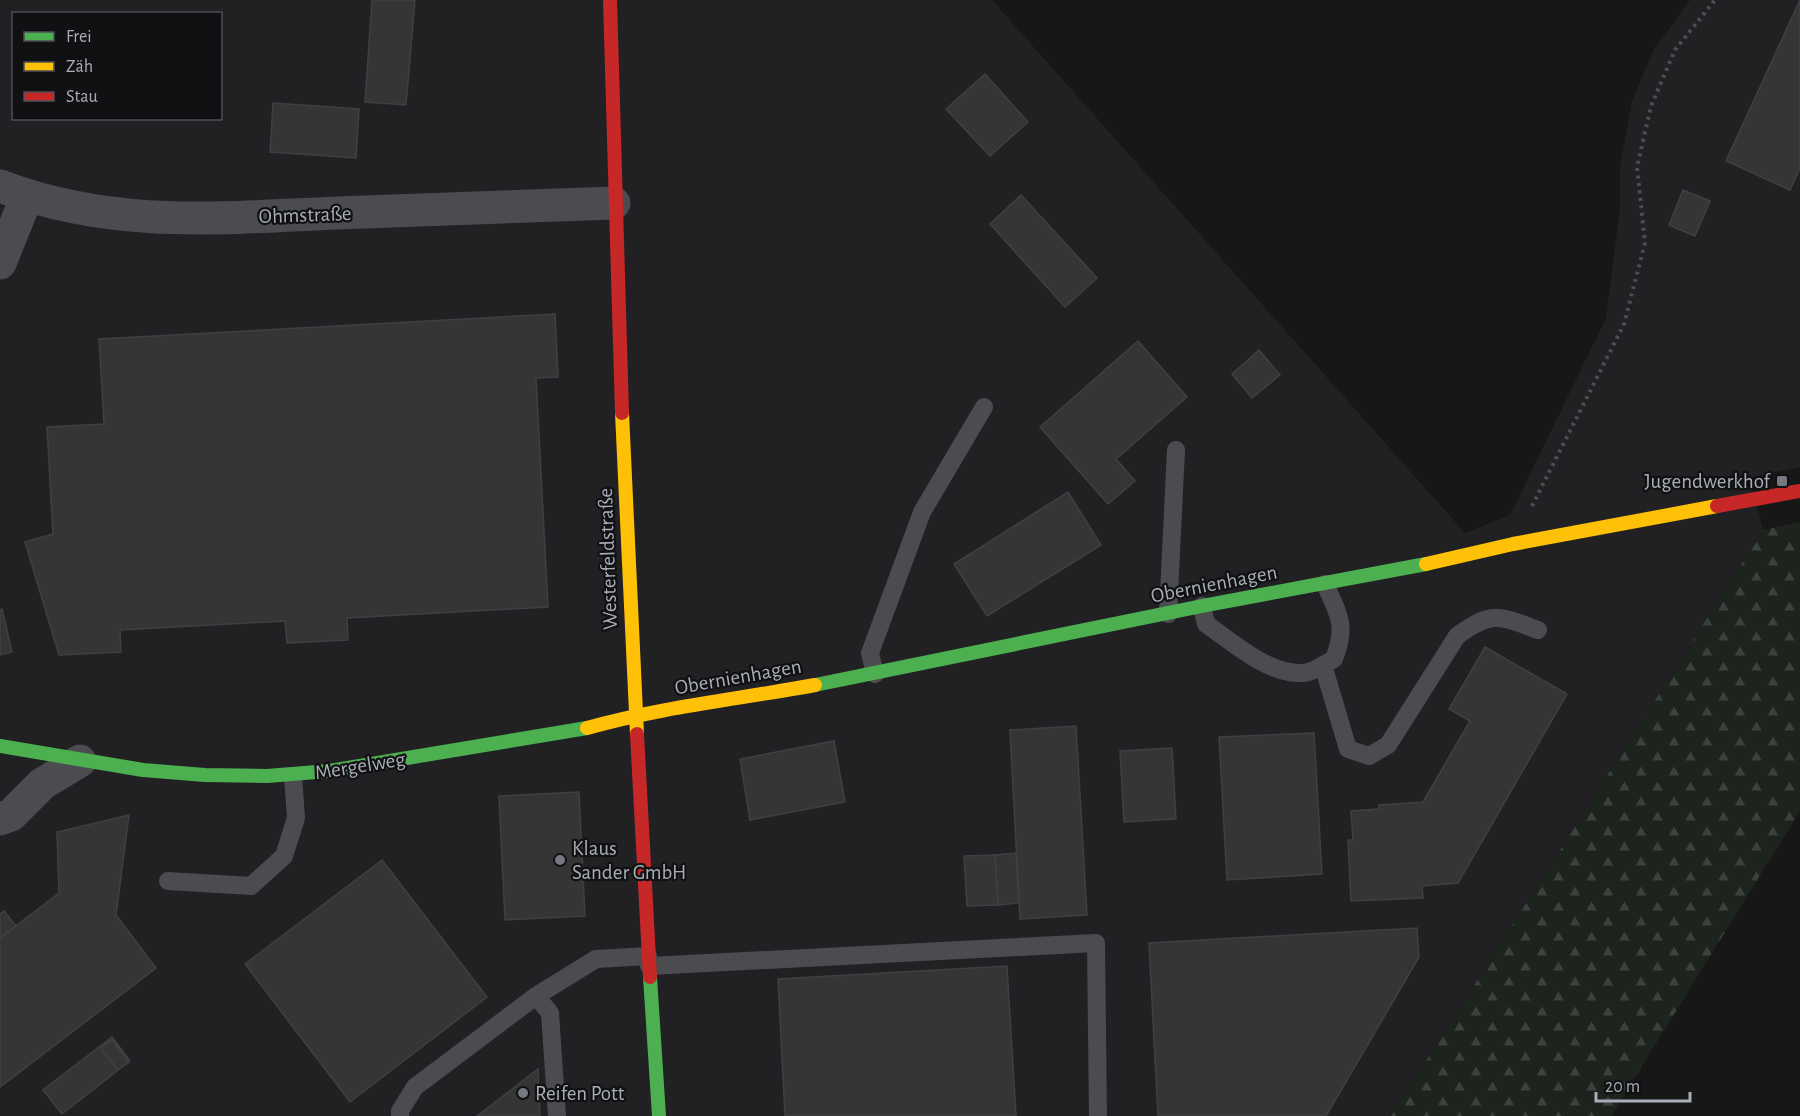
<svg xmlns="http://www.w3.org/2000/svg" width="1800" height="1116" font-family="'Alegreya Sans',sans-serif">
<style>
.built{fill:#212123;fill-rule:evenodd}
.forest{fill:url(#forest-firs)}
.building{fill:#353536;stroke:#3f4043;stroke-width:1.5}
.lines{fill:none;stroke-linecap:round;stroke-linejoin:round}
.path{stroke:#4d4e52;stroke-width:4;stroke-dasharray:3 4.5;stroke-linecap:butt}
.lane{stroke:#4b4c50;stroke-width:18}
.street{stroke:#4b4c50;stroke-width:33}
.fast{stroke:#4caf50;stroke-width:14}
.slow{stroke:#ffc107;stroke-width:14}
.jam{stroke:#c62828;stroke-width:14}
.poi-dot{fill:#757880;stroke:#111113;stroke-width:2}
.labels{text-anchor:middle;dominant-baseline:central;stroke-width:4.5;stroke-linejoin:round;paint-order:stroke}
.street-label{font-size:21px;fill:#a8adb8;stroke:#111113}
.poi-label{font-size:21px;fill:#a8adb8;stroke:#111113;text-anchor:start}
</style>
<defs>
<pattern id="forest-firs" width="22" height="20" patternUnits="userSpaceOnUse" patternTransform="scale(1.5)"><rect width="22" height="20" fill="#1d241e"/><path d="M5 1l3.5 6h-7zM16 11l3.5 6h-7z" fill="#3b413d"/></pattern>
</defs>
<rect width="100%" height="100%" fill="#171717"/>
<path class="built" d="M0 0H992L1465 533 1510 515 1606 318 1620 208V167L1632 101 1654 49 1690 0H1800V467L1749 478 1763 530 1391 1116H0ZM14 14H220V118H14Z"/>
<path class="forest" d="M1800 522V811L1611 1116H1391L1763 530Z"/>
<g class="building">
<path d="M372 0H415L406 105 365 102Z"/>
<path d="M1800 0V168L1790 190 1726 161Z"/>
<path d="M985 74 1028 122 990 156 946 109Z"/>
<path d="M273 103 359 109 356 158 270 152Z"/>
<path d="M1683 190 1710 201 1695 236 1669 225Z"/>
<path d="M1021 195 1097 278 1065 307 990 224Z"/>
<path d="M555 314 558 377 536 378 548 607 347 618 348 640 287 643 285 621 120 630 121 652 59 655 25 542 53 534 47 427 104 424 99 339Z"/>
<path d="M1138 341 1187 397 1116 459 1135 481 1108 504 1040 427Z"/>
<path d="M1259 350 1280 375 1252 398 1232 374Z"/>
<path d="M1068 492 1101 545 987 616 954 564Z"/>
<path d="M2 609 12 652 0 655V610Z"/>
<path d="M1485 647 1567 694 1458 883 1422 886 1423 898 1351 901 1348 840H1353L1351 811 1379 809V805L1423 802 1470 721 1449 709Z"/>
<path d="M1076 726 1087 915 1020 919 1010 730Z"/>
<path d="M1314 733 1322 874 1227 880 1219 737Z"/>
<path d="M834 741 845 802 750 820 740 759Z"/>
<path d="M1172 748 1176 819 1124 822 1120 751Z"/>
<path d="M579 792 585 916 505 920 499 796Z"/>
<path d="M129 815 116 915 156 968 0 1087V938L59 893 57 832Z"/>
<path d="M1016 853 1019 903 998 905 995 855Z"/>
<path d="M995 855 998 905 967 906 964 856Z"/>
<path d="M382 860 487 997 350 1102 245 964Z"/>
<path d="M4 911 16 926 0 938V914Z"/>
<path d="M1417 928 1419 957 1326 1116H1158L1149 943Z"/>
<path d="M1007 966 1016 1116H785L778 979Z"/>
<path d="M112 1037 130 1061 112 1040 101 1048 118 1070 62 1114 43 1090Z"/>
<path d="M112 1040 129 1062 118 1070 101 1048Z"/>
<path d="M538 1069 540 1116H477Z"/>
</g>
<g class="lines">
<path class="path" d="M1532 506 1624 324 1645 243 1637 167 1651 106 1675 50 1715 0"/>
<g class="lane">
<path d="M1202 606 1206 624C1234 643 1268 675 1304 673 1314 672 1326 663 1334 659 1347 626 1339 615 1325 584"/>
<path d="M1168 614 1176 450"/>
<path d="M1323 665 1348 749 1369 756 1388 745 1457 636C1492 610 1500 616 1538 630"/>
<path d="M875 674 870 653 922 512 984 407"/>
<path d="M168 881 251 886 284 856 296 818 293 776"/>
<path d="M649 966 1096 943 1098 1116"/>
<path d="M536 996 550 1013 557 1116"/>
<path d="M400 1116V1111L415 1087 536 996 596 959 648 956"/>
</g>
<g class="street">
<path d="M0 186C113 229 219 218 337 213 429 210 521 206 614 203"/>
<path d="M0 263 27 196"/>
<path d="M0 819 11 815 42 784 80 761"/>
</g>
<g class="fast">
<path d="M815 685 1202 606 1426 564"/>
<path d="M0 746 143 770 205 775 267 776 329 771 587 728"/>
<path d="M650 977 659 1116"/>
</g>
<g class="slow">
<path d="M622 413 637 734"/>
<path d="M1426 564 1513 544 1717 506"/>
<path d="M587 728C661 707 739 699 815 685"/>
</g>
<g class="jam">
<path d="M610 0 622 413"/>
<path d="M1717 506 1800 491"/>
<path d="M637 734 650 977"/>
</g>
</g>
<g class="poi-dot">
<rect x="1776" y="475" width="12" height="12" rx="3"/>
<circle cx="560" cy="860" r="6"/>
<circle cx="523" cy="1093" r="6"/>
</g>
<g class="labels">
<g class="street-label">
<text transform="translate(305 215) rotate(-2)">Ohmstraße</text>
<text transform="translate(608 559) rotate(-92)">Westerfeldstraße</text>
<text transform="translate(1214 584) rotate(-11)">Obernienhagen</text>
<text transform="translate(738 677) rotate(-10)">Obernienhagen</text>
<text transform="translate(360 766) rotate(-9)">Mergelweg</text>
</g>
<g class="poi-label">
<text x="1770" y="481" text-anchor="end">Jugendwerkhof</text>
<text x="572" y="848">Klaus<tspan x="572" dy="24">Sander GmbH</tspan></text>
<text x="535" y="1093">Reifen Pott</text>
</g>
</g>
<rect x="12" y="12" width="210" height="108" fill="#111113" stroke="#4d4f55" stroke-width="1.5"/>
<rect x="24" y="32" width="30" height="9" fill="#4caf50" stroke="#4d4f55" stroke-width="1.5"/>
<text x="66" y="42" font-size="18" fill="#a8adb8">Frei</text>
<rect x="24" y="62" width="30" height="9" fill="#ffc107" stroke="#4d4f55" stroke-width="1.5"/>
<text x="66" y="72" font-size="18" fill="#a8adb8">Zäh</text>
<rect x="24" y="92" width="30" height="9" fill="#c62828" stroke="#4d4f55" stroke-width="1.5"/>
<text x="66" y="102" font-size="18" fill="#a8adb8">Stau</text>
<path d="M1596 1092v9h94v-9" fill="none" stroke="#a8adb8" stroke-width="3"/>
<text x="1605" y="1092" font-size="18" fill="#a8adb8" stroke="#111113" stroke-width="4.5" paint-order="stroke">20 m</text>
</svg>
